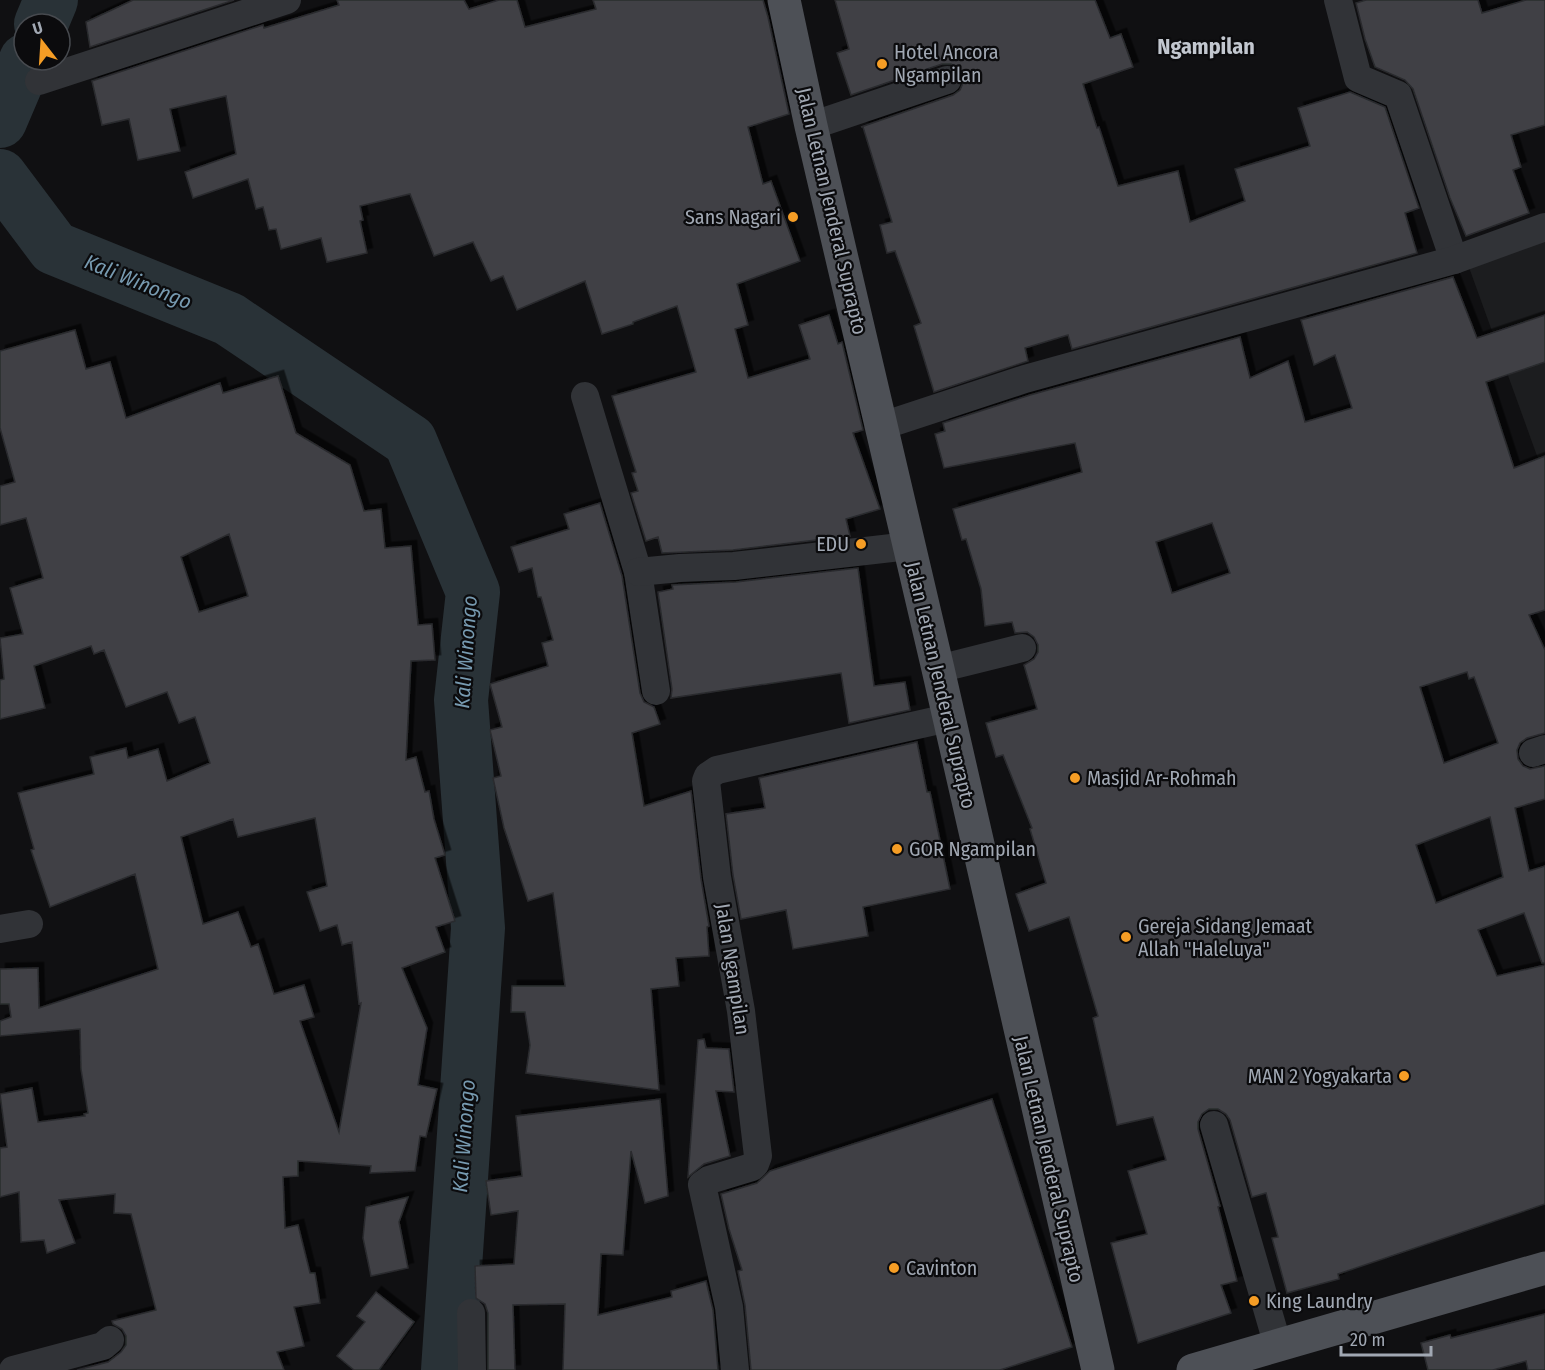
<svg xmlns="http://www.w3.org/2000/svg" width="1545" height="1370" font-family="'Fira Sans Condensed',sans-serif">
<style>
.built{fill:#1c1d1f}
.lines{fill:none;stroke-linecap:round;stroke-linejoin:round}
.river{stroke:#293237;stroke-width:54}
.building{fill:#3f4045;stroke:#2a2b2e;stroke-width:1.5;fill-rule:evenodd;filter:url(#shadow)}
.minor{stroke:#313337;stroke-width:28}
.major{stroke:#4d5056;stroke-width:33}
.poi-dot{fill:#f59d25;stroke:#0b0b0d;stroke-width:2}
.labels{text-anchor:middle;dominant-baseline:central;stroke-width:4.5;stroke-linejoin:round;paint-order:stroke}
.poi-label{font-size:20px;fill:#a1a8b3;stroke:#0b0b0d;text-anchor:start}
.street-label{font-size:20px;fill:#a1a8b3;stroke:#0b0b0d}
.water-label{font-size:21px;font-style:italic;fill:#779ab0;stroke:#0b0b0d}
.quarter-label{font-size:22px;font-weight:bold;fill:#c2c7cf;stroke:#0b0b0d}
</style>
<defs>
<filter id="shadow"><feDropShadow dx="5.5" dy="-5.5" stdDeviation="0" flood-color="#0009"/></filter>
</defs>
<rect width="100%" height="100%" fill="#101012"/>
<path class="built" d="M1545 230V478L1466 259Z"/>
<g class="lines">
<g class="river">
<path d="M41 24 51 0"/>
<path d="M0 121 26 60"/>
<path d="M0 176 54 248 229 319 410 441 473 592 461 700 478 928 448 1370"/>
</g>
</g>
<g class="building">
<path d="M133 0H234L90 47 86 22Z"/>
<path d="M337 0H464L469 9 499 0H517L525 27 596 9 593 0H763L768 17 789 114 748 127 763 184 771 181 800 261 737 284 748 325 735 329 748 378 810 359 799 325 829 315 838 344 842 342 863 430 853 433 880 509 846 519 850 536 733 550 662 553 658 537 646 541 631 493 638 491 632 473 636 472 612 396 696 372 677 306 633 322V324L602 334 585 281 517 310 503 276 491 281 473 242 434 256 410 194 360 206 363 220 360 221 367 253 327 262 321 238 281 249 276 229 269 230 263 207 256 209 248 179 193 198 185 172 236 154 226 96 170 109 180 151 138 160 129 119 102 125 92 81 263 25 264 28 339 5Z"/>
<path d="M835 0H1095L1110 38 1121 34 1133 67 1083 84 1097 128 1099 127 1118 186 1178 171 1190 222 1245 201 1235 169 1310 146 1298 108 1350 92 1385 107 1419 208 1405 213 1417 253 1072 349 1068 335 1025 348 1028 361 934 392 914 326 921 323 895 251 887 253 880 225 892 222 863 127H861L953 95 960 90 963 83V75L957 67 951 64H942L851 95 837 53 849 49Z"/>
<path d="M1366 0H1478L1482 13 1526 0H1545V125L1511 135 1521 167 1513 170 1529 213 1466 236 1450 198 1413 89 1405 80 1375 67 1365 39 1356 3Z"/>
<path d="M1453 277 1477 338 1545 315V362L1486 382 1514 468 1545 456V610L1529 615 1545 650V733L1527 738 1520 743 1517 750 1518 759 1523 766 1530 769 1545 766V799L1515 808 1529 871 1545 866V963H1542L1524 913 1478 930 1497 976 1545 965V1204L1338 1274 1339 1279 1287 1293 1272 1238 1278 1237 1266 1193 1252 1197 1230 1120 1226 1114 1218 1109H1209L1202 1114 1198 1122V1129L1220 1206 1218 1207 1237 1281 1221 1285 1231 1313 1138 1343 1111 1243 1147 1234 1128 1171 1166 1160 1153 1117 1117 1125 1093 1018 1098 1016 1069 917 1029 931 1016 894 1046 883 1030 829 1032 828 1003 755 996 757 986 723 1037 709 1024 665 1034 659 1038 652V645L1034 637 1027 632 1015 633 1012 622 985 626 981 589 966 539 962 540 953 509 1082 472 1075 443 944 468 935 434 945 431 943 423 1030 395 1240 337 1250 378 1288 361 1305 422 1352 408 1335 355 1314 365 1301 320ZM1212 523 1230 573 1172 593 1156 542ZM1467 672 1469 679 1474 677 1498 743 1444 763 1420 687ZM1490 817 1503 877 1436 903 1416 845Z"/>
<path d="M75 330 86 369 110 362 126 418 220 383 223 393 278 376 296 433 350 465 364 511 381 509 385 548 411 546 418 625 432 624 435 660 411 661 406 760 416 757 425 792 429 791 434 819 445 855 435 858 455 921 436 927 445 952 402 968 427 1028 418 1085 437 1089 426 1137 420 1136 415 1171 370 1173 371 1166 298 1161V1176L283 1177 285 1228 298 1225 310 1273H315L320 1303 294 1307 304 1346 277 1352 284 1370H77L108 1362 121 1352 126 1345V1336L122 1329 113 1324 112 1321 156 1310 131 1214 114 1213 115 1194 59 1200 75 1243 47 1253 44 1240 21 1242 19 1192 0 1197V1148L7 1147 0 1094 32 1088 38 1122 85 1116 84 1114 88 1113 81 1069 80 1029 0 1036V1021L11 1017 9 1004H0V969L38 968 39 1008 158 969 135 874 50 907 31 850 34 849 18 793 94 774 90 757 126 748 128 758 158 749 167 781 210 763 195 717 179 723 167 692 126 707 104 650 94 654 91 646 34 666 45 708 0 719V680L4 679 0 638 23 634 10 588 43 578 26 518 0 525V486L15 482 0 428V351ZM229 534 248 596 199 612 181 557ZM315 818 327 886 307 892 320 931 337 925 342 945 352 942 359 1004 361 1003 339 1132 300 1021 314 1017 304 985 274 994 258 944 251 947 238 912 203 924 181 837 233 819 238 837Z"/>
<path d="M600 503 622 576 640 693 644 702 654 707 660 724 632 733 644 806 691 791 701 879 709 926 707 927 709 956 676 958 679 986 651 989 659 1090 526 1073 530 1045 525 1012H511L512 986H565L553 893 528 901 504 828 493 778 501 776 490 730 502 727 490 684 548 666 542 643 553 640 541 597H538L532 568 519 572 511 547 569 529 564 514Z"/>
<path d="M858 568 874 686 905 682 910 710 849 723 841 673 671 698 672 689 658 592 673 589 672 585 736 582Z"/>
<path d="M917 742 927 792H930L950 889 863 907 868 936 793 949 786 910 741 919 733 875 726 814 765 808 759 778Z"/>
<path d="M704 1039 706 1048 729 1049 734 1092 716 1091 730 1156 704 1164 688 1177 698 1040Z"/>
<path d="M660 1099 668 1196 645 1203 631 1151 623 1255 601 1254 598 1315 672 1297 671 1291 706 1281 713 1310 718 1370H563L565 1304 513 1305 515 1370H488V1313L485 1304 476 1298 475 1266 514 1264 518 1211 491 1215 486 1181 522 1176 516 1116Z"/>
<path d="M992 1099 1072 1347 1000 1370H751L745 1305 738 1271 742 1270 729 1229 721 1194 757 1183 770 1171Z"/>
<path d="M408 1197 399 1222 408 1268 371 1276 363 1238 366 1207Z"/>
<path d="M376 1292 414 1322 379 1370H354L337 1356 365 1322 357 1316Z"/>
<path d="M1545 1314V1370H1528L1526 1361 1493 1370H1428L1421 1343 1450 1335 1451 1338Z"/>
</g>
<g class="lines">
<g class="minor">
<path d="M1338 0 1358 78 1398 95 1454 260"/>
<path d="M39 81 287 0"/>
<path d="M811 126 947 80"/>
<path d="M585 396 638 572 656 691"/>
<path d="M882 426 1025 379 1454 260 1545 227"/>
<path d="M638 572 680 568 734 566 909 546"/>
<path d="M938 669 1022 648"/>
<path d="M1533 753 1545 749"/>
<path d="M0 929 29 924"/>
<path d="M1214 1125 1278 1346"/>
<path d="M471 1313 472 1370"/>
<path d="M13 1370 103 1346 110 1340"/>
<path d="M735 1370 729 1307 702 1185 709 1180 752 1167 755 1164 758 1156 741 1011 717 877 706 781 708 776 717 770 948 718"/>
</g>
<g class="major">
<path d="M784 0 811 126 938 669 1098 1370"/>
<path d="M1193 1370 1545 1268"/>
</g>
</g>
<g class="poi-dot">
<circle cx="882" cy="64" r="6"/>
<circle cx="793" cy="217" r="6"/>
<circle cx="861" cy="544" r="6"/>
<circle cx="1075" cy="778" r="6"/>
<circle cx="897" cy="849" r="6"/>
<circle cx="1126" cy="937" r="6"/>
<circle cx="1404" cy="1076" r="6"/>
<circle cx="894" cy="1268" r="6"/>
<circle cx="1254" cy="1301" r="6"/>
</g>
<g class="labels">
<g class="poi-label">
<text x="894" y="52">Hotel Ancora<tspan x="894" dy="23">Ngampilan</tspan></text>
<text x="781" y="217" text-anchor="end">Sans Nagari</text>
<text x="849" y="544" text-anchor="end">EDU</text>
<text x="1087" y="778">Masjid Ar-Rohmah</text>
<text x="909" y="849">GOR Ngampilan</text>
<text x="1138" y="926">Gereja Sidang Jemaat<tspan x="1138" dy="23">Allah "Haleluya"</tspan></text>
<text x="1392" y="1076" text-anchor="end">MAN 2 Yogyakarta</text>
<text x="906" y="1268">Cavinton</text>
<text x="1266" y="1301">King Laundry</text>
</g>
<g class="street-label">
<text transform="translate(832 211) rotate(77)">Jalan Letnan Jenderal Suprapto</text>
<text transform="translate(941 685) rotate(77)">Jalan Letnan Jenderal Suprapto</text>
<text transform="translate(733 969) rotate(81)">Jalan Ngampilan</text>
<text transform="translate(1049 1159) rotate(77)">Jalan Letnan Jenderal Suprapto</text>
</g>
<g class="water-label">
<text transform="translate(138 282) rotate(22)">Kali Winongo</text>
<text transform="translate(466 652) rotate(-86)">Kali Winongo</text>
<text transform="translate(464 1136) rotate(-86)">Kali Winongo</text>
</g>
<g class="quarter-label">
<text x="1206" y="46">Ngampilan</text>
</g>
</g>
<g transform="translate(42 42) rotate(343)"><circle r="28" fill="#0b0b0d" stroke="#474a4f" stroke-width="1.5"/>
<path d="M0-4.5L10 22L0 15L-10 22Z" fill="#f59d25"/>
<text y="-9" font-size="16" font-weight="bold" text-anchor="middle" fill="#a1a8b3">U</text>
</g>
<path d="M1341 1346v9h90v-9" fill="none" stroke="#a1a8b3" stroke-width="3"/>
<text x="1350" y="1346" font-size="18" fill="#a1a8b3" stroke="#0b0b0d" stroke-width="4.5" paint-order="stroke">20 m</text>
</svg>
